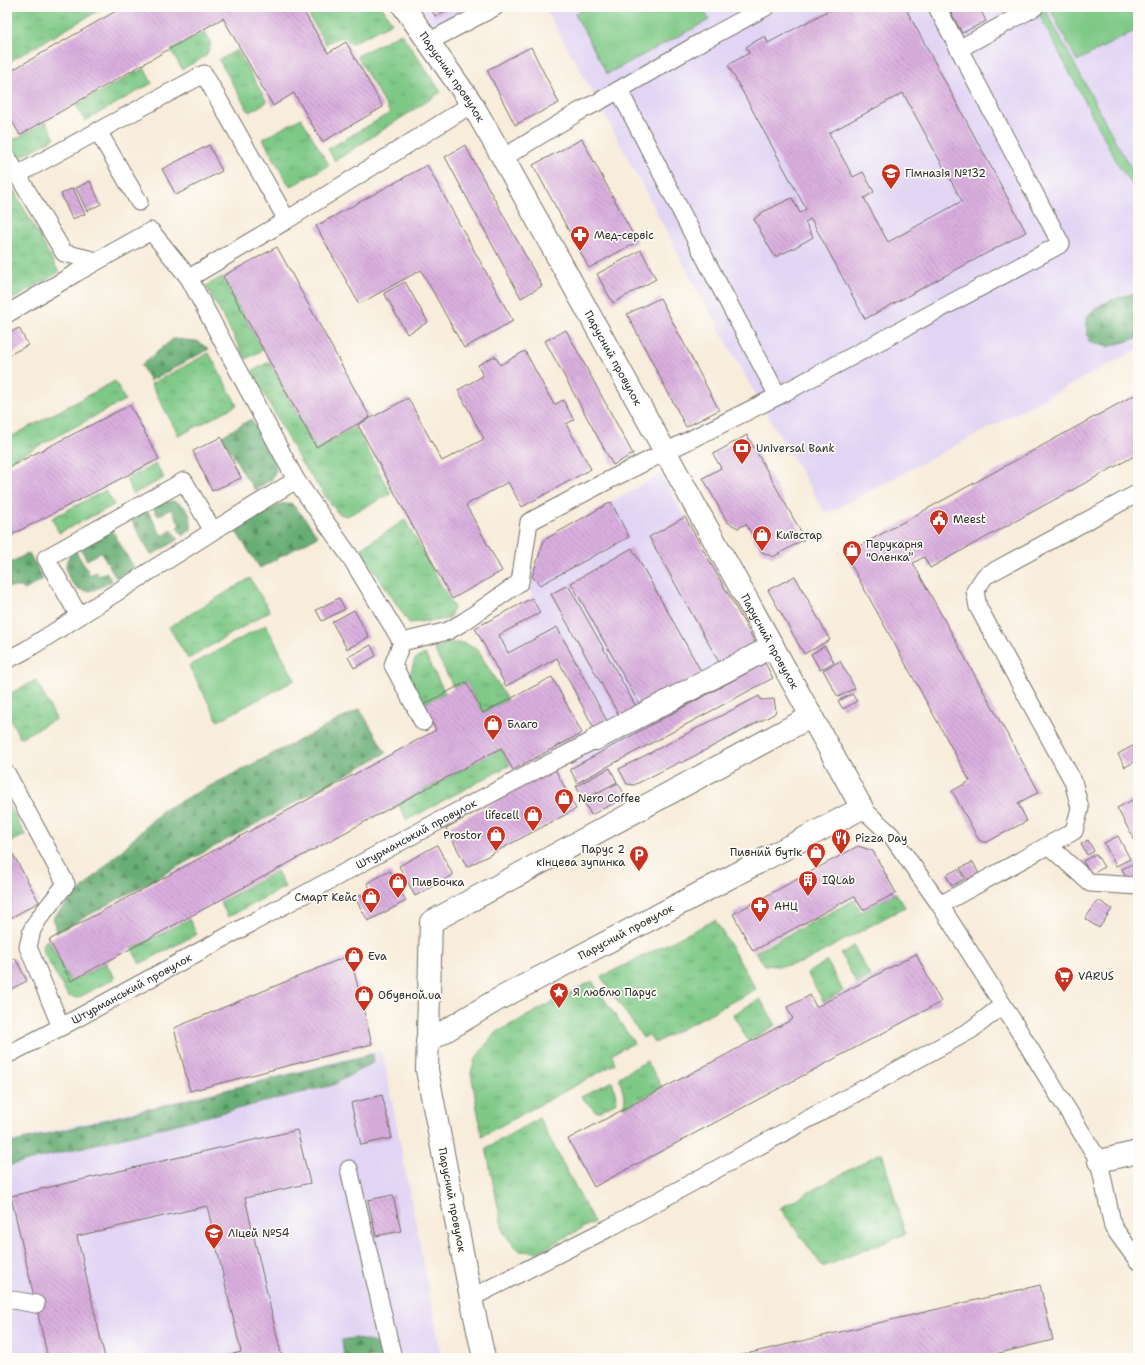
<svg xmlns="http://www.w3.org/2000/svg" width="1145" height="1365" font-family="'Shantell Sans',sans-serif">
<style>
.built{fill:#e1d4f4}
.grass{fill:url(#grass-tufts);stroke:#557a59}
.forest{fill:url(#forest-firs);stroke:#496c50}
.park{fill:url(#park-crowns);stroke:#557a59}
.pitch{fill:#7fc987;stroke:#557a59}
.building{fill:url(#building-back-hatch);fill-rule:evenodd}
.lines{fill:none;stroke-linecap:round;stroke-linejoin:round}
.lane-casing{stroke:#736f68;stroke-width:19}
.street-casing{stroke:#736f68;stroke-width:24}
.secondary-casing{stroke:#736f68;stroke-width:24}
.lane{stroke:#fff;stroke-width:17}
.street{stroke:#fff;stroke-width:22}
.secondary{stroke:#fff;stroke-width:22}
.labels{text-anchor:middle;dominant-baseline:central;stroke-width:3.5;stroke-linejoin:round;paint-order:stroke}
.street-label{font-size:11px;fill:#2b2b2b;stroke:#fdfcf7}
.poi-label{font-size:11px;fill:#2b2b2b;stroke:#fdfcf7;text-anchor:start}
</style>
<defs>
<pattern id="grass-tufts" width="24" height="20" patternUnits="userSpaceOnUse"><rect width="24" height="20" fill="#7fc987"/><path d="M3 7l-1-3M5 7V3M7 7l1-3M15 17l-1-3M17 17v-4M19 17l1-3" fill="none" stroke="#68a36f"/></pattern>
<pattern id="forest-firs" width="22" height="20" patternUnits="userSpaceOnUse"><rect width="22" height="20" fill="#67ad74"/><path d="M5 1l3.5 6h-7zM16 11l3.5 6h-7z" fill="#558d5f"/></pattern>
<pattern id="park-crowns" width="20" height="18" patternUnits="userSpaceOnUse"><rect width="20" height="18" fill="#7fc987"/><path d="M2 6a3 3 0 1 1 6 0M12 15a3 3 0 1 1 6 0" fill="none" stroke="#68a36f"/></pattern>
<pattern id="building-back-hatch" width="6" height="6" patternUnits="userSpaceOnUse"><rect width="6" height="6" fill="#daafdf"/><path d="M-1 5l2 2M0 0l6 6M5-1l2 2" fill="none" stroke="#b18fb5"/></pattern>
</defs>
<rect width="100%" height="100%" fill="#fdfcf7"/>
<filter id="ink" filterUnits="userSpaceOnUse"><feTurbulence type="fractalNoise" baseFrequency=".025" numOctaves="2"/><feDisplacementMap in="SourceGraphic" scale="8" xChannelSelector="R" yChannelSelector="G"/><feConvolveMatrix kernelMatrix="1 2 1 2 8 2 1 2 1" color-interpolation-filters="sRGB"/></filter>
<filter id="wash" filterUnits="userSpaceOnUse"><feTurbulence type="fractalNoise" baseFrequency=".012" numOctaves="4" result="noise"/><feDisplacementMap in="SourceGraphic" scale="16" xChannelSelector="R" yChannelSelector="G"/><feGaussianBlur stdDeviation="0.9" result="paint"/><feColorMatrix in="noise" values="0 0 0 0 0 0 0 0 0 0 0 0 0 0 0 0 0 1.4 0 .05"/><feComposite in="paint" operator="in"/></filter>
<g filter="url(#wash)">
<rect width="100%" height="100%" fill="#f8ecda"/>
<g class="built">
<path d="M422 7H472L433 27Z"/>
<path d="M547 7H1138V349L826 514 761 404 691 278 598 102 545 8Z"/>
<path d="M661 474 756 644 765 663 577 783 570 769 596 740 595 730 557 659 506 686 475 628 531 598 532 577 544 540Z"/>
<path d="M382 1050 442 1358H7V1142Z"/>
</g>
<g class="grass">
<path d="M7 7H105L7 63Z"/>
<path d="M325 7H382L392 23 350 44 346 38C338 36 333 40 326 44L309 16Z"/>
<path d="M205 32 211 44 206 56 182 69 171 50Z"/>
<path d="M401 33 441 92 335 161 328 149 390 113 357 56Z"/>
<path d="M237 50 267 102 249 112 219 60Z"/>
<path d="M144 68 152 83 85 121 76 105Z"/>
<path d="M301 118 329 165 290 187 263 139Z"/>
<path d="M46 122 55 138 18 158 14 155 8 143Z"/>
<path d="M222 277 263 350 246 359 206 286Z"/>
<path d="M269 362 316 449 355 427 391 494 347 516 342 515 337 512 300 461 252 371Z"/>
<path d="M115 381 125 400 7 463V439Z"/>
<path d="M156 464 164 478 133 494 126 479Z"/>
<path d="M106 490 114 505 59 533 52 518Z"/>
<path d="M405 520 454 608 449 619 409 623 364 555 361 549 366 545Z"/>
<path d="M448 643H464L478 650 507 700 483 713 466 682 454 688 434 649Z"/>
<path d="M425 654 445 693 423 705 409 678 415 659Z"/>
<path d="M501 749 510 765 407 820 398 804Z"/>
<path d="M7 802 25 835 8 844 7 842Z"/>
<path d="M277 871 285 887 228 917 220 902Z"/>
<path d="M896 893 905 907 806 961C790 966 782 967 765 965L755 952 854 900 861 912Z"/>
<path d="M189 919 197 934 140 964 132 949Z"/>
<path d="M715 920 756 989 655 1043 649 1035 643 1038 601 977Z"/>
<path d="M48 940 71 982 106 963 115 978 78 998 68 996 42 950 43 943Z"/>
<path d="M854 946 870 976 857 984 841 954Z"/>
<path d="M827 961 843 991 824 1002 807 973Z"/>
<path d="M592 981 634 1043 612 1054 615 1064 482 1136 471 1073 475 1059 495 1033Z"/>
<path d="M760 999 776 1025 748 1041 733 1014Z"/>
<path d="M647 1061 662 1087 624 1108 623 1106 625 1100 619 1077Z"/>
<path d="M612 1081 617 1100 615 1103 600 1111H595L581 1097Z"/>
<path d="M539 1118 594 1222 538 1252 520 1251 510 1241 503 1231 486 1148Z"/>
</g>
<g class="forest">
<path d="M1138 292V338L1107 347 1089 341C1088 335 1086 328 1086 322 1089 303 1123 297 1138 292Z"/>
<path d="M173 339 197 341 209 349 150 381 141 365Z"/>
<path d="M251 419 274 460 276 469 272 479 255 490 245 476 222 436Z"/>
<path d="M173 501C188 506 192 514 191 529L183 536 177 527 180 525 171 509 158 516 153 508 166 502Z"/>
<path d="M291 503 303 516 318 536 260 568 235 530 280 504Z"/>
<path d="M147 510 162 536 172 530 178 540 151 555 131 520Z"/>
<path d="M112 530 134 568 116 578 101 552 87 560 80 548Z"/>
<path d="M75 550 90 575 96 572 99 576 106 572 112 581C105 584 97 590 89 591 69 592 57 562 75 550Z"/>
<path d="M29 553 43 579 25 590 21 587H7V564Z"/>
<path d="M360 709 386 753 56 933 53 917 163 810Z"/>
<path d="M373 1054 374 1062 333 1085 7 1166V1144Z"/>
<path d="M354 1338 380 1344 386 1358H344L342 1340Z"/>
</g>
<g class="park">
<path d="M7 178 59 272 7 303Z"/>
<path d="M209 353 237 405 179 436 151 384Z"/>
<path d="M250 578 270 611 188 659 169 627Z"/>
<path d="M36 680 56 719 20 738 7 712V695Z"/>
<path d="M882 1152 905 1234 823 1267 780 1208Z"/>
</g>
<g class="pitch">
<path d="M588 7H702L709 20 607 74 575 14Z"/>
<path d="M1035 7H1044L1123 155 1138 178V189L1131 183 1120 168Z"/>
<path d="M1049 7H1138V29L1077 61Z"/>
<path d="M266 625 295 680 218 721 189 666Z"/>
</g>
<g id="blocks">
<g class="building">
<path d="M123 7H301L328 53 346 42 383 107 322 142 294 93 273 106 223 18 20 135 7 113V73Z"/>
<path d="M430 7H454L435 16Z"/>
<path d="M835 7H905L1026 232 865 319 811 219 805 222 813 237 794 248 775 257 764 238 754 219 763 212 792 198 800 213 806 209 728 65 749 53 746 47 754 42 765 36 768 43ZM903 93 962 201 888 242 864 198 874 192 863 172 853 177 829 133Z"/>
<path d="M948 7H979L986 21 962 33Z"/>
<path d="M999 7H1011L1001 12Z"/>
<path d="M531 47 559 103 515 125 487 70Z"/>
<path d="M582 139 637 242 589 268 533 165Z"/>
<path d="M209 145 222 171 176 195 162 169Z"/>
<path d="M465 145 542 286 521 298 445 157Z"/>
<path d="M427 165 513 321 464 348 421 270 359 304 316 226Z"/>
<path d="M90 181 101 204 87 211 76 188Z"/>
<path d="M73 188 85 214 72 219 61 194Z"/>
<path d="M277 247 370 417 316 447 223 276Z"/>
<path d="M641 250 656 279 613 303 597 274Z"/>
<path d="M405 282 428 322 407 334 384 293Z"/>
<path d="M660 298 719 410 686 427 627 314Z"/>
<path d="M19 328 28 345 7 356V334Z"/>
<path d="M566 330 633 454 613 465 545 341Z"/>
<path d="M525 351 554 405 563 400 574 420 566 424 591 469 522 507 508 482 466 505 502 571 452 599 358 425 408 398 442 461 484 439 458 390 483 376 478 365 495 356 500 365Z"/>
<path d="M1138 393V454L930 568 924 557 913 563 1039 792 1018 803 1027 821 987 842H983L979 840 952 791 970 781 845 554Z"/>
<path d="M130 405 159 459 7 537V468Z"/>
<path d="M747 435 805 539 773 557 762 552 746 524 738 528 727 522 703 478 721 468 713 454Z"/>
<path d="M221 437 241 478 212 491 193 451Z"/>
<path d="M611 502 629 537 540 585 532 577 544 540Z"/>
<path d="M685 517 756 644 720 664 649 537Z"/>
<path d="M632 548 702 673 641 707 571 583Z"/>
<path d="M795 576 830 640 804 654 768 590Z"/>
<path d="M568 585 638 710 621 719 551 594Z"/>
<path d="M339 598 345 609 322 621 316 610Z"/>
<path d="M532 598 540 613 499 635 508 653 557 627 608 723 595 730 557 658 506 686 475 628Z"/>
<path d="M354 610 369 637 347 649 332 622Z"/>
<path d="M371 645 376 656 354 668 348 657Z"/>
<path d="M825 646 834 662 820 670 811 654Z"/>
<path d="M840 661 855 688 838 697 823 670Z"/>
<path d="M765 663 773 678 577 783 570 769Z"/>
<path d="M552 677 582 733 513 770 501 748 71 981 49 940 436 730 423 705 466 682 483 713Z"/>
<path d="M852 694 857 701 843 709 838 701Z"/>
<path d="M759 696 761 700 774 699 776 711 774 714 681 763 680 762 634 785 627 784 619 769Z"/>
<path d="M1138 743V760L1125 767 1118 754Z"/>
<path d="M610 768 617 782 583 800 576 786Z"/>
<path d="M555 769 576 809 467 867 446 828Z"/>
<path d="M618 783 626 797 591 815 584 801Z"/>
<path d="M1138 797V844L1137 845 1117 808Z"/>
<path d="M1118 836 1130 859 1116 866 1104 843Z"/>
<path d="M1088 840 1094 851 1087 855 1081 844Z"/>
<path d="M7 843 39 902 7 920Z"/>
<path d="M437 845 453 875 415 896 399 866Z"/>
<path d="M858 846 873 851 896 893 863 910 854 896 753 951 733 914Z"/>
<path d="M1096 854 1104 867 1091 875 1083 861Z"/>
<path d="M1138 861V878L1129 883 1122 869Z"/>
<path d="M973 862 979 874 967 881 960 868Z"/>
<path d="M958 869 964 879 952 886 946 875Z"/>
<path d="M390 871 406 901 368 921 355 898 361 894 365 902 375 897 367 883Z"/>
<path d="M1098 900 1112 909 1099 928 1085 919Z"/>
<path d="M916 954 941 1002 594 1187 568 1139 793 1019 787 1007 805 998 810 995 816 1007Z"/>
<path d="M350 955 372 1044 190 1091 174 1028Z"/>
<path d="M15 958 27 981 7 991V962Z"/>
<path d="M382 1095 392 1138 361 1145 351 1103Z"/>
<path d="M297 1130 310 1183 245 1198 282 1358H218L241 1352 207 1206 77 1236 105 1358H48L11 1196Z"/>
<path d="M393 1195 401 1231 376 1236 368 1200Z"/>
<path d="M1040 1285 1053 1340 1012 1350 978 1358H729Z"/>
</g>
</g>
</g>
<g filter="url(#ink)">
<use href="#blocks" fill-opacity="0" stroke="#736f68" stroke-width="1"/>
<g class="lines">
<g class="lane-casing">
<g id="lane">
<path d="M428 42 495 7"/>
<path d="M959 49 1035 7"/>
<path d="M619 90 709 266 778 396"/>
<path d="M98 131 204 74 287 220"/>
<path d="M7 157 64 253 97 261"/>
<path d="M503 158 580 111 598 102 703 41 766 7"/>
<path d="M17 175 98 131 139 202"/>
<path d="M189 278 287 220 472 104"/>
<path d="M7 314 76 273 151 231 189 278 296 480 351 558 402 642 448 631 465 621 520 582 529 522 603 483 778 396 1061 244 937 7"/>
<path d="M79 616 46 558 184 481 213 531"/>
<path d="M402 642 393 665 423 722"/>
<path d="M7 660 26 650 213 531 296 480"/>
<path d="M7 774 66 884 39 918 32 930 28 947 61 1027"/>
<path d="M862 808 891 835 940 905 1003 1005 1099 1161 1113 1227 1138 1261"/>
<path d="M1048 845 1090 883 1138 886"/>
<path d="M940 905 1074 831 1080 808 1073 781 978 607 975 591 985 576 1138 493"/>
<path id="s1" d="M7 1055 61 1027 435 823 596 739"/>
<path d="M349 1169 393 1358"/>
<path d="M471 1298 609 1228 971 1030 1003 1005"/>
<path d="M7 1299 36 1304"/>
</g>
</g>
<g class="street-casing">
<g id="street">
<path d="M596 739 773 646"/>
<path d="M1099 1161 1138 1152"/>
</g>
</g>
<g class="secondary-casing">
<g id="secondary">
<path id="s2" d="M404 7 472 104 503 158 862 808 495 1001 427 1042"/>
<path d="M484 1358 471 1298 427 1070 431 922 812 716"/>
</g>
</g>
<use href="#lane" class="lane"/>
<use href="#street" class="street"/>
<use href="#secondary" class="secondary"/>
</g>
</g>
<defs>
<g id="school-pin" transform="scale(1)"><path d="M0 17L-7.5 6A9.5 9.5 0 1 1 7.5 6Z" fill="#c8321e" stroke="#fdfcf7"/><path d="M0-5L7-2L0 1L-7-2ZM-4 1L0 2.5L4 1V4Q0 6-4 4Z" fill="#fff"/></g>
<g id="pharmacy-pin" transform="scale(1)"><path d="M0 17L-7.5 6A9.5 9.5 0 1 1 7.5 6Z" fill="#c8321e" stroke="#fdfcf7"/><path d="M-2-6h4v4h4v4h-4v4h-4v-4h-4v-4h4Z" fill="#fff"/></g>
<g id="bank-pin" transform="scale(1)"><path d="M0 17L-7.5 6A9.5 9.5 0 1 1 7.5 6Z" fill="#c8321e" stroke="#fdfcf7"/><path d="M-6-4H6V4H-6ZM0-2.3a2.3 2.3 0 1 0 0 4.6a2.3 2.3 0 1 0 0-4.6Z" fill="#fff"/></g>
<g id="civic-pin" transform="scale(1)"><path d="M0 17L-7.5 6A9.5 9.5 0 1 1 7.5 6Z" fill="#c8321e" stroke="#fdfcf7"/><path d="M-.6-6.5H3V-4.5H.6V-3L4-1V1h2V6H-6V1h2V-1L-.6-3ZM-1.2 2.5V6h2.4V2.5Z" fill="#fff"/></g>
<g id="shop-pin" transform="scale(1)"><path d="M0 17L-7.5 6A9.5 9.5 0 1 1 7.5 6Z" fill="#c8321e" stroke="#fdfcf7"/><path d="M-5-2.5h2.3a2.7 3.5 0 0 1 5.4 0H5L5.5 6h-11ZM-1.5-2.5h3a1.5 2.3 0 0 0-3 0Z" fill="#fff"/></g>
<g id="restaurant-pin" transform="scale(1)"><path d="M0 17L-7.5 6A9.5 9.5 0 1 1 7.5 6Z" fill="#c8321e" stroke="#fdfcf7"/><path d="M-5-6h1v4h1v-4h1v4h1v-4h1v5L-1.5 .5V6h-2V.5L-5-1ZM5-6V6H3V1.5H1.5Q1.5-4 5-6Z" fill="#fff"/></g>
<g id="parking-pin" transform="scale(1)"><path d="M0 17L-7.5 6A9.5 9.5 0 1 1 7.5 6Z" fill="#c8321e" stroke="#fdfcf7"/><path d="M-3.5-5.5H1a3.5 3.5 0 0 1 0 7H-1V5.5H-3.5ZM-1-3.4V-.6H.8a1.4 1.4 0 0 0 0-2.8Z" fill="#fff"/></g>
<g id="building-pin" transform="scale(1)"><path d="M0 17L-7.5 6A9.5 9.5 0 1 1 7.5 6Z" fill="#c8321e" stroke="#fdfcf7"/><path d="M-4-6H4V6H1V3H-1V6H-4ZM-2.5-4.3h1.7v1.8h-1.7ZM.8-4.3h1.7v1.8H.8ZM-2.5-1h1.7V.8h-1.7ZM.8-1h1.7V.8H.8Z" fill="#fff"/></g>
<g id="supermarket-pin" transform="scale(1)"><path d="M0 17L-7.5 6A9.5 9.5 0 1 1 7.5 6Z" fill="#c8321e" stroke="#fdfcf7"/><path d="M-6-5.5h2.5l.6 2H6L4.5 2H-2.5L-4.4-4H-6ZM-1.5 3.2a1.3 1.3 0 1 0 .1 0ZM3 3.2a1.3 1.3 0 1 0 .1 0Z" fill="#fff"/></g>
<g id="sight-pin" transform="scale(1)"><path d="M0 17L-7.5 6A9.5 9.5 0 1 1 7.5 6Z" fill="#c8321e" stroke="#fdfcf7"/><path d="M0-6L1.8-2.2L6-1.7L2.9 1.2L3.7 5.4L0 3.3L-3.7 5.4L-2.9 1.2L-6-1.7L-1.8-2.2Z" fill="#fff"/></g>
</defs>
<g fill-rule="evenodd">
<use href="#school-pin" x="891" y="173"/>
<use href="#pharmacy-pin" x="580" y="235"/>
<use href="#bank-pin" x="742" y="448"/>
<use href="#civic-pin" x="939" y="519"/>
<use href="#shop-pin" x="762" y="535"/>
<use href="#shop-pin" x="852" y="550"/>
<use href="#shop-pin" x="493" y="724"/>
<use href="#shop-pin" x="564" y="798"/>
<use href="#shop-pin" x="533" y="815"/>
<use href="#shop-pin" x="496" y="835"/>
<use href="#restaurant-pin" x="841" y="838"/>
<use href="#shop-pin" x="816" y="852"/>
<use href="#parking-pin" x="639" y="855"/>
<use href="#building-pin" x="808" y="880"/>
<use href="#shop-pin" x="398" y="882"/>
<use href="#shop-pin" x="371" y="897"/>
<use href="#pharmacy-pin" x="760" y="906"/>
<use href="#shop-pin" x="354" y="956"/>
<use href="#supermarket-pin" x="1064" y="976"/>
<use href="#sight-pin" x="559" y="992"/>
<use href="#shop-pin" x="364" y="995"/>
<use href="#school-pin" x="214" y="1233"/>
</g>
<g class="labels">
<g class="street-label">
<text stroke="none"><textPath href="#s2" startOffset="85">Парусний провулок</textPath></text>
<text stroke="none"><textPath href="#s2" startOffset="409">Парусний провулок</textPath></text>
<text stroke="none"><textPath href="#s2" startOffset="733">Парусний провулок</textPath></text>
<text stroke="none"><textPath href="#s1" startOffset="465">Штурманський провулок</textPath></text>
<text transform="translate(626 932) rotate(-28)">Парусний провулок</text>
<text stroke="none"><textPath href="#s1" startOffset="141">Штурманський провулок</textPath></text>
<text transform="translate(452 1200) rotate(79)">Парусний провулок</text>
</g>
<g class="poi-label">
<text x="905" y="173">Гімназія №132</text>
<text x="594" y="235">Мед-сервіс</text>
<text x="756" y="448">Universal Bank</text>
<text x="953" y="519">Meest</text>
<text x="776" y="535">Київстар</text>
<text x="866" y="544">Перукарня<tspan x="866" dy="13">"Оленка"</tspan></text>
<text x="507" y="724">Благо</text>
<text x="578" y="798">Nero Coffee</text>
<text x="519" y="815" text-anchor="end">lifecell</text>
<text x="482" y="835" text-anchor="end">Prostor</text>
<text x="855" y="838">Pizza Day</text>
<text x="625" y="849" text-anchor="end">Парус 2<tspan x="625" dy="13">кінцева зупинка</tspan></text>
<text x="802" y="852" text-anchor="end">Пивний бутік</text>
<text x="822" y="880">IQLab</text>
<text x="412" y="882">ПивБочка</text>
<text x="357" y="897" text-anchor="end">Смарт Кейс</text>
<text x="774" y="906">АНЦ</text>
<text x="368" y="956">Eva</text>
<text x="1078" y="976">VARUS</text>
<text x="573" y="992">Я люблю Парус</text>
<text x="378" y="995">Обувной.ua</text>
<text x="228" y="1233">Ліцей №54</text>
</g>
</g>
<rect width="1145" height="1365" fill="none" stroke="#fdfcf7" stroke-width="24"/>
</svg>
